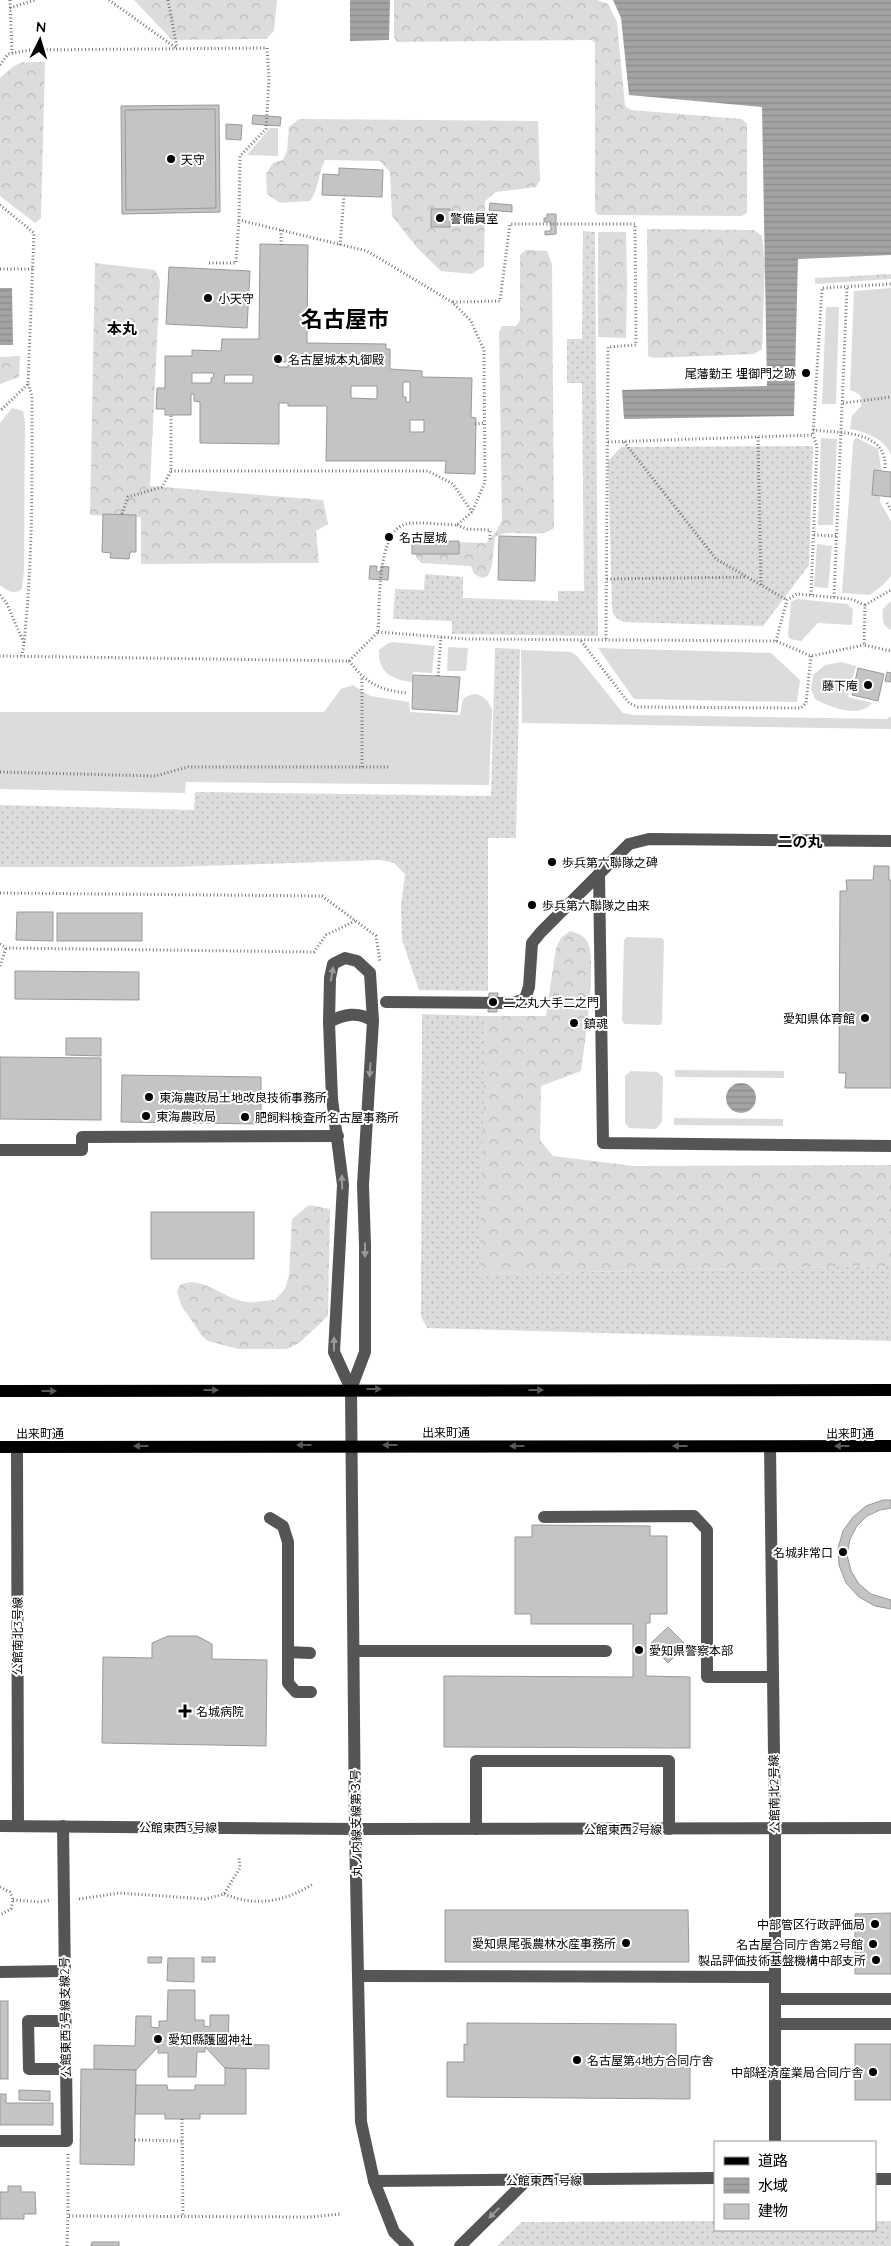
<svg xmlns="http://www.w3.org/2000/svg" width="891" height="2246" font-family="Quicksand,'Noto Sans JP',sans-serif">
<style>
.grass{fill:url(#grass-dots)}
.forest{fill:url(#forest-crowns)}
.garden{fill:#dcdcdc}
.water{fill:url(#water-rules)}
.building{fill:#c4c4c4;stroke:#999;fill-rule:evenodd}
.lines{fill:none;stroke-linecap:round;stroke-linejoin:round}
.path{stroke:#777;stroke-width:3;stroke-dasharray:1 2.5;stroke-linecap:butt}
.minor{stroke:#555;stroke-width:12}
.major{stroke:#000;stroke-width:12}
.oneway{fill:#999}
.oneway2{fill:#595959}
.poi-dot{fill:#000;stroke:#fff;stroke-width:2}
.labels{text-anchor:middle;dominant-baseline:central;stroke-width:4;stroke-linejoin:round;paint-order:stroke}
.poi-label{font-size:12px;fill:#000;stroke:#fff;text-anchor:start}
.street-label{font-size:12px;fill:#000;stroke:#fff}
.quarter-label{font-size:15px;font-weight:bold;fill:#000;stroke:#fff}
.town-label{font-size:22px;font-weight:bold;fill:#000;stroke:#fff}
</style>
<defs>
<pattern id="grass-dots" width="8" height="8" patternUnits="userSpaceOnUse" patternTransform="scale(1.25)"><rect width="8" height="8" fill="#dcdcdc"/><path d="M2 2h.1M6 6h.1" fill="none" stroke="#bbb" stroke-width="1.8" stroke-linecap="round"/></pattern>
<pattern id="forest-crowns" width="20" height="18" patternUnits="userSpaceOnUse" patternTransform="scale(1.25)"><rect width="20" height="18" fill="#dcdcdc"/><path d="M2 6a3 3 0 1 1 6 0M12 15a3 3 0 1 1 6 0" fill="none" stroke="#bbb"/></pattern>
<pattern id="water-rules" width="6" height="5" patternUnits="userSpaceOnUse" patternTransform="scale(1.25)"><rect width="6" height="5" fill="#a3a3a3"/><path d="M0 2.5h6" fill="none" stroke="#8b8b8b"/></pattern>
</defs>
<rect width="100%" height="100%" fill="#fff"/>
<g class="grass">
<path d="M583 231 595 232 598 636 452 634V621L393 619 395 589 424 590 425 574 463 577V598L558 601V591H584L582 383H567V339H582Z"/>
<path d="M813 446 809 565 763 626 624 622C615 619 612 614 612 605L608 461 621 447Z"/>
<path d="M495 648 520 649 516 838H488V991L419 990 402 940 401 906 405 874 394 863 381 860 172 867H0V805L194 810 195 792 491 796Z"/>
<path d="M422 1014 486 1016 480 1274 891 1266V1341L427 1328 421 1316Z"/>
<path d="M715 2221V2230H875V2221H891V2246H497L522 2222Z"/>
</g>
<g class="forest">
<path d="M134 0H277L274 31 266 39 172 40Z"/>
<path d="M394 0H597L608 4 617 22 625 106 631 110 742 119 747 124V213L741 216 598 215 595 211V43L592 40 397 42 394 37Z"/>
<path d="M23 62H45L41 218 35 223 0 196V78L14 66Z"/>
<path d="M299 119 538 121 540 180 536 187 496 192 485 201 484 266 472 274 441 271 418 249 392 216 390 172 380 161 325 160C318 174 319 189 310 201L280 203 267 194 266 174 273 163 283 160 287 151 289 127Z"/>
<path d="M647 229 754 230 762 236 765 264 762 349 754 354 653 358 648 356Z"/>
<path d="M598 232H626L627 285 626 338 598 337Z"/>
<path d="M526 250 547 251 552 264 554 528C537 541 513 526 495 537L492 565 488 576 482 578 474 574 471 566 421 563 416 557 418 544 428 541 486 543 496 532 502 520 499 332 502 326H516L520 320V255Z"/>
<path d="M95 263 155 270 160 280 150 486 323 500 328 524 316 531 319 563 141 564V517L90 515Z"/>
<path d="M891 274V279L815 284V278Z"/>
<path d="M20 356 19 377 0 384V357Z"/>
<path d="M570 931C577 933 583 935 587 941 598 959 584 1047 581 1071L541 1086 540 1140 553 1156 634 1166 891 1165V1266L479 1274 486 1016H546L556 948 561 938Z"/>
<path d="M309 1205 330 1209 328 1316 299 1343 287 1349H238L208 1341 202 1336 181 1305 177 1292 180 1285C201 1274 225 1300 247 1302 256 1303 266 1300 275 1300L285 1289 289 1275 292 1219Z"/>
</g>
<g class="garden">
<path d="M270 128H278V156L247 155Z"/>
<path d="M891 288V495V455C885 439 866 432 850 429L852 416 861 406 862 399 859 394 850 390 854 291Z"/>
<path d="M826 307H839L836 404H822Z"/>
<path d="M12 408 23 411 25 422 24 570 22 589C15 595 7 591 0 585V423Z"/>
<path d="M821 438 837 439 833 525H818Z"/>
<path d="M857 438 878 449 881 466 880 502 891 521V576L884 584 870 595 842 593 853 444 854 439Z"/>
<path d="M817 544 832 546 828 588 814 587Z"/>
<path d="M797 599 847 604 853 609 852 625 818 623 801 641 790 639 788 636 791 602Z"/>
<path d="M891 601V630C882 626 882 618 883 609Z"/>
<path d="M393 642 435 646 432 673 413 672 412 682C393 680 377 672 379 650L388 643Z"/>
<path d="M448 647 468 648 466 671H447Z"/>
<path d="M598 648 771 653 800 680 797 702 634 699Z"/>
<path d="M521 650 571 652 577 656 623 713 633 715 887 719 891 716V729L522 723Z"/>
<path d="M841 662 856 666 848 697 872 703C859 719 829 707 815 699L811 689 813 675 825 665Z"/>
<path d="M353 685 370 696 409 702 410 712 460 715 463 699C476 689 487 696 492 710L489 785 186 782 185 793 0 789V712H324L341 689Z"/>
<path d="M627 937 662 938 664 941 662 1022 660 1025 625 1024 622 1021 624 940Z"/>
<path d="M675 1070 784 1071V1078L675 1077Z"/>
<path d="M631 1071 657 1072 663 1077 662 1122 656 1129 629 1128 625 1123V1076Z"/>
<path d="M674 1118 783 1119V1126L674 1125Z"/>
</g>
<g class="water">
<path d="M350 0H390L389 40 350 41Z"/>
<path d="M613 0H891V255L798 259 794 416 624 419 622 390 767 386 762 107 629 95 621 18Z"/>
<path d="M0 288H12L13 345H0Z"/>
<circle cx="741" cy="1098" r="15"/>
</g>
<g class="building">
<path d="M219 105 220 212 122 214 121 106Z"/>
<path d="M215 109 216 208 126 210 125 110Z"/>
<path d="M253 115 281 117 280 126 252 124Z"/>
<path d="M226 124 242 125 241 140 226 139Z"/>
<path d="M339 168 383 170 382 197 322 195 323 174 339 175Z"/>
<path d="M490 203 512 205V212L489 210Z"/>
<rect x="431" y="209" width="19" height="18"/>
<path d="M547 214H556V234L545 235V231H551V222H544V218H547Z"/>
<path d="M260 244 308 245 307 343 386 344V349H390V369L422 371V377L472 378 471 417 476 418 475 474 445 473 446 461H326L327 406H288V403H279V444L200 443V402L194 401V394H191V415H165V409H156L157 388H165V356H192V350L221 351 222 339H259ZM278 362H288V367H278ZM192 373H214L213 378H211V383H192ZM225 375H253V383H224ZM403 382H410V402H406V397H403ZM351 386H377V399L351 398ZM410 420H424V432H410Z"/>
<path d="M169 267 250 271 247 328 166 324Z"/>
<path d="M874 470 891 472V497L872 495Z"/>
<path d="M103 514 136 515V552H130L129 559 110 558 111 553 102 552Z"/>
<path d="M499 536 536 537 535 581 498 580Z"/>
<path d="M459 541V554H412V542Z"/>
<path d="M370 566H377L376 571 381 572V566L389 567 388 580 369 579Z"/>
<path d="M858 668 884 674 878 701 852 695Z"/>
<path d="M887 672 891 673V682L885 681Z"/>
<path d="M413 675 460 677 457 712 412 709Z"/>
<path d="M874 866H889V880H891V1088H845L846 1073H839L840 891H847L846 880H873Z"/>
<path d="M17 912H53V941L16 940Z"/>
<rect x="57" y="913" width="85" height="28"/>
<path d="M15 971 139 972V1000L15 999Z"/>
<path d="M489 993H498L497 1012H488Z"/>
<path d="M66 1038H101V1056L66 1055Z"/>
<path d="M0 1057 101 1058V1120L0 1119Z"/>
<path d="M122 1075 261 1077V1124L121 1122Z"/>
<rect x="151" y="1212" width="103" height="47"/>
<path d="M883 1500H891V1508L880 1510 867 1516 857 1526 850 1539 847 1555 851 1571 859 1584 871 1594 891 1600V1609L875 1606 859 1597 846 1583 839 1565 838 1548 843 1531 853 1517 866 1506Z"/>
<path d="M532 1525 650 1526V1536H667V1614H650V1623H646V1676L690 1677V1748L444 1747V1676L633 1677V1624H531V1614H515V1537H532Z"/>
<path d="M668 1627 686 1645 668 1663 650 1644Z"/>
<path d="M168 1636H197L212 1644V1659L267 1660 266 1746 102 1743 103 1657 152 1658V1643Z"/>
<path d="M445 1910H688L689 1962H445Z"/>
<path d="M891 1913V1974H855V1914Z"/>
<path d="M148 1957H162L161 1963H148Z"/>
<rect x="202" y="1957" width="13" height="5"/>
<path d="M168 1958H194V1982L167 1981Z"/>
<path d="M168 1990H195V2020H204V2026L210 2027V2015H229L228 2044 269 2045V2069L225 2068 205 2047V2052H197L196 2077H168V2053H158V2047L136 2070 94 2069V2045L135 2046 136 2016H151V2027L159 2028V2021H167Z"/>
<rect x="0" y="2001" width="8" height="78"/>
<path d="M467 2023 676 2024V2059H690V2099L447 2097V2062H464V2044L467 2045Z"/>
<rect x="855" y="2044" width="36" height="56"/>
<path d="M225 2068 246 2069V2114H200V2119H165V2114H135L136 2085H167L168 2090H195V2085H225Z"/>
<path d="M81 2069 136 2070 134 2165 80 2164Z"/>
<path d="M19 2090 50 2091V2101L19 2100Z"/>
<path d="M0 2094H6V2103H53V2125H0Z"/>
<path d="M8 2186H21V2192H35L36 2214H24V2219H0V2192H8Z"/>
<path d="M92 2242H119V2246H91Z"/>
</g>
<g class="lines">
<g class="path">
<path d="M10 0 12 53"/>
<path d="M109 0 176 48"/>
<path d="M168 0 177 48"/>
<path d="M10 8 35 0"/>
<path d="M0 65 8 54 29 50 267 48 269 79 266 129 240 156 239 220 367 251 452 302 471 321 484 350 485 482 472 512 457 525C444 525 417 521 406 524 376 531 380 606 378 632L349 661 0 656"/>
<path d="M0 205 34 233 28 384 0 411"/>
<path d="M281 245V230"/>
<path d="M340 245 344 196"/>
<path d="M209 263H236L239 220"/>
<path d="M0 269H33"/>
<path d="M453 302 500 301 510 224H635L636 345 608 347 606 640"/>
<path d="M843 403 891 397"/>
<path d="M475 424 485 423"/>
<path d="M813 430C840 433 887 430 885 468"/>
<path d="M758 437 761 585"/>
<path d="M608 442 813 435 822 288 891 284"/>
<path d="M624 442 716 559 787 600"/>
<path d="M171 471H428L453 484 472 512"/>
<path d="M887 503 891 510"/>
<path d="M122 514 128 497 162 487 171 471V415"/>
<path d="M457 525 467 529 490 530V540"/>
<path d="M814 535 837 536"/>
<path d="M607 579 747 577"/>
<path d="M0 595 6 602 24 643 22 656"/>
<path d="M811 595 817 446 813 435"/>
<path d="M834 597 847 287"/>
<path d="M865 605 891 590"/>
<path d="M378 632 467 639 776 641 811 656 864 645"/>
<path d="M581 641 629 703 638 707 801 708 806 703 811 656"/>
<path d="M776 641 787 600 797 594 851 599 865 605 864 645 891 651"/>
<path d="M24 643C33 560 32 479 32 396L28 384"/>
<path d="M349 661C366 683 379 690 407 693"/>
<path d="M438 676 441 637"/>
<path d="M362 767V678"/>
<path d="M0 772 155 776 188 767H389"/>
<path d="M0 893 322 896 376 936 380 962"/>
<path d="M0 944 6 948 314 952 326 935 355 921"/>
<path d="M0 966 6 948"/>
<path d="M0 1887 10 1892 13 1900 11 1909 0 1915"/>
<path d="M224 1894C256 1907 284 1902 313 1884"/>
<path d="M79 1899 119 1893 205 1899 224 1894 240 1868 239 1858"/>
<path d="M13 1900 40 1902 50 1900"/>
<path d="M182 2119 183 2217"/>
<path d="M135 2140 182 2141"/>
<path d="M68 2154V2216L310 2217 340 2214"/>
<path d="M67 2246 68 2216"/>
</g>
<g class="minor">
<path d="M599 874 603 1143 891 1146"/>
<path d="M386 1002 514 1003 525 999 529 987 532 943 541 932 629 844 649 839 891 841"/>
<path d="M329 1022C344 1014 358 1011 373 1021"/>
<path d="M0 1150H82V1137L338 1136"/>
<path d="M351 1389 334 1352 343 1185 332 1099 329 1022 330 978 333 964 345 958 357 961 370 973 373 1021 363 1185 365 1245V1352L351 1389 355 1829 361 2122 374 2181 394 2232 408 2246"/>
<path d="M17 1447 18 1826"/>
<path d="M770 1447 775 1829V2142"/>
<path d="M544 1517 694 1516 707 1530V1677H773"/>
<path d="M270 1518 283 1526 288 1542V1683L296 1692H311"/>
<path d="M354 1651H606"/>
<path d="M288 1652 310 1653"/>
<path d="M0 1826 355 1829 891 1828"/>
<path d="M476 1829V1761H669V1829"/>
<path d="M0 1972 65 1971"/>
<path d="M358 1976 775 1977"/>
<path d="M775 1999H891"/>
<path d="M65 2021H28L29 2069H66"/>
<path d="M775 2024H891"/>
<path d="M0 2141H67L63 1826"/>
<path d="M875 2179H891"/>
<path d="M374 2181 715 2178"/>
<path d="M460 2246 527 2180"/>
</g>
<g class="major">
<path d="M0 1391 891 1390"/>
<path d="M0 1447 891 1446"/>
</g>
</g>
<defs><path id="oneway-solid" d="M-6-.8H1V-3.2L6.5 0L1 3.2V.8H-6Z" transform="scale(1.25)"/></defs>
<g class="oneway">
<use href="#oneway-solid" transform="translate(332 974) rotate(-80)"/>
<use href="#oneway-solid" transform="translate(370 1070) rotate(94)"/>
<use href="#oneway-solid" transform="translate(342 1182) rotate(-92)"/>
<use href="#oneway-solid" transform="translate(365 1250) rotate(90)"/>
<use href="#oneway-solid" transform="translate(334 1344) rotate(-89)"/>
<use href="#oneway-solid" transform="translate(494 2213) rotate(135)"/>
</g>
<g class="oneway2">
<use href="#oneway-solid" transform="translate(374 1389)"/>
<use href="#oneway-solid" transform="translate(211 1390)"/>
<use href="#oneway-solid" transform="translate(536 1390)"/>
<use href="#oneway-solid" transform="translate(49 1391)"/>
<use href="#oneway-solid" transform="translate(304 1445) rotate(180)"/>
<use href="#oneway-solid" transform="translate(390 1445) rotate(-180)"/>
<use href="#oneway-solid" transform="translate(141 1446) rotate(180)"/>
<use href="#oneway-solid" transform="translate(517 1446) rotate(-180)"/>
<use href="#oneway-solid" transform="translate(680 1446) rotate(-180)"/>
<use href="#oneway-solid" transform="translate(842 1446) rotate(180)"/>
</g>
<g class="poi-dot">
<circle cx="171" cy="159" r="5"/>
<circle cx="440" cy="218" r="5"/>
<circle cx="208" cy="298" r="5"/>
<circle cx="278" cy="359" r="5"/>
<circle cx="806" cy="373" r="5"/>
<circle cx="389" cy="537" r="5"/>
<circle cx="868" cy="685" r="5"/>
<circle cx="552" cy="862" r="5"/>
<circle cx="532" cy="905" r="5"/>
<circle cx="493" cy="1002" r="5"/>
<circle cx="865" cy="1018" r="5"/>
<circle cx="574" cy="1023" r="5"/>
<circle cx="149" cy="1097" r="5"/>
<circle cx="146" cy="1116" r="5"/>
<circle cx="245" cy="1117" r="5"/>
<circle cx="843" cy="1552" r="5"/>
<circle cx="639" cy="1650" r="5"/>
<path d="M182.5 1703.5h5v5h5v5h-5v5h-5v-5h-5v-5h5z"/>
<circle cx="875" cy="1924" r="5"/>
<circle cx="626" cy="1943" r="5"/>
<circle cx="873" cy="1944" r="5"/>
<circle cx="876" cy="1960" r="5"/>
<circle cx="158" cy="2039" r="5"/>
<circle cx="577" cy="2060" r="5"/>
<circle cx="873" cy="2072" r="5"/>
</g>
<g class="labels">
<g class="poi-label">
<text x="181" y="159">天守</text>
<text x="450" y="218">警備員室</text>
<text x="218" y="298">小天守</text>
<text x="288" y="359">名古屋城本丸御殿</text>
<text x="796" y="373" text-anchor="end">尾藩勤王 埋御門之跡</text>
<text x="399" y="537">名古屋城</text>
<text x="858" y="685" text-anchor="end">藤下庵</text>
<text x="562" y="862">歩兵第六聯隊之碑</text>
<text x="542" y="905">歩兵第六聯隊之由来</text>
<text x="503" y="1002">二之丸大手二之門</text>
<text x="855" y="1018" text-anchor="end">愛知県体育館</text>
<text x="584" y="1023">鎮魂</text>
<text x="159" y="1097">東海農政局土地改良技術事務所</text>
<text x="156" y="1116">東海農政局</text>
<text x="255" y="1117">肥飼料検査所名古屋事務所</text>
<text x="833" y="1552" text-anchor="end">名城非常口</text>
<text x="649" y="1650">愛知県警察本部</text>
<text x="196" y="1711">名城病院</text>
<text x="865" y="1924" text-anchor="end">中部管区行政評価局</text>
<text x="616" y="1943" text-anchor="end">愛知県尾張農林水産事務所</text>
<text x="863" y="1944" text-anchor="end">名古屋合同庁舎第2号館</text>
<text x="866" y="1960" text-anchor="end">製品評価技術基盤機構中部支所</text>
<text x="168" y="2039">愛知縣護國神社</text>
<text x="587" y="2060">名古屋第4地方合同庁舎</text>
<text x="863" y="2072" text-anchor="end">中部経済産業局合同庁舎</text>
</g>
<g class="street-label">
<text x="446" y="1432">出来町通</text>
<text x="40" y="1433">出来町通</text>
<text x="850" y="1433">出来町通</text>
<text transform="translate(17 1636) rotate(-90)">公館南北3号線</text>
<text transform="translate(774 1794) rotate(-91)">公館南北2号線</text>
<text transform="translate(356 1823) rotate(-91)">丸ノ内線支線第３号</text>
<text x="178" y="1827">公館東西3号線</text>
<text x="623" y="1829">公館東西2号線</text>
<text transform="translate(65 2017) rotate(-91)">公館東西3号線支線2号</text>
<text x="544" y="2180">公館東西1号線</text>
</g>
<g class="quarter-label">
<text x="122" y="328">本丸</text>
<text x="800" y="841">二の丸</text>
</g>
<g class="town-label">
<text x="345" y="319">名古屋市</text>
</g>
</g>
<rect x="714" y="2141" width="162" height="90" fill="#ffffff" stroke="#999999"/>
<rect x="724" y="2157" width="25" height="8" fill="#000000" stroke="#999999"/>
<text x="758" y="2166" font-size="15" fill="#000000">道路</text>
<rect x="724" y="2178" width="25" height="15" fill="url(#water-rules)" stroke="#999999"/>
<text x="758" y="2191" font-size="15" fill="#000000">水域</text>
<rect x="724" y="2204" width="25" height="15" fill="#c4c4c4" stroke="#999999"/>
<text x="758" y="2216" font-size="15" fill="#000000">建物</text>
<g transform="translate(40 40) rotate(5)" stroke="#ffffff" stroke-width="4" paint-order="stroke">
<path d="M0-4L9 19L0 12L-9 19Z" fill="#000000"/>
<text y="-8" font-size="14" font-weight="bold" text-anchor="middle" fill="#000000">N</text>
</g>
</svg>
